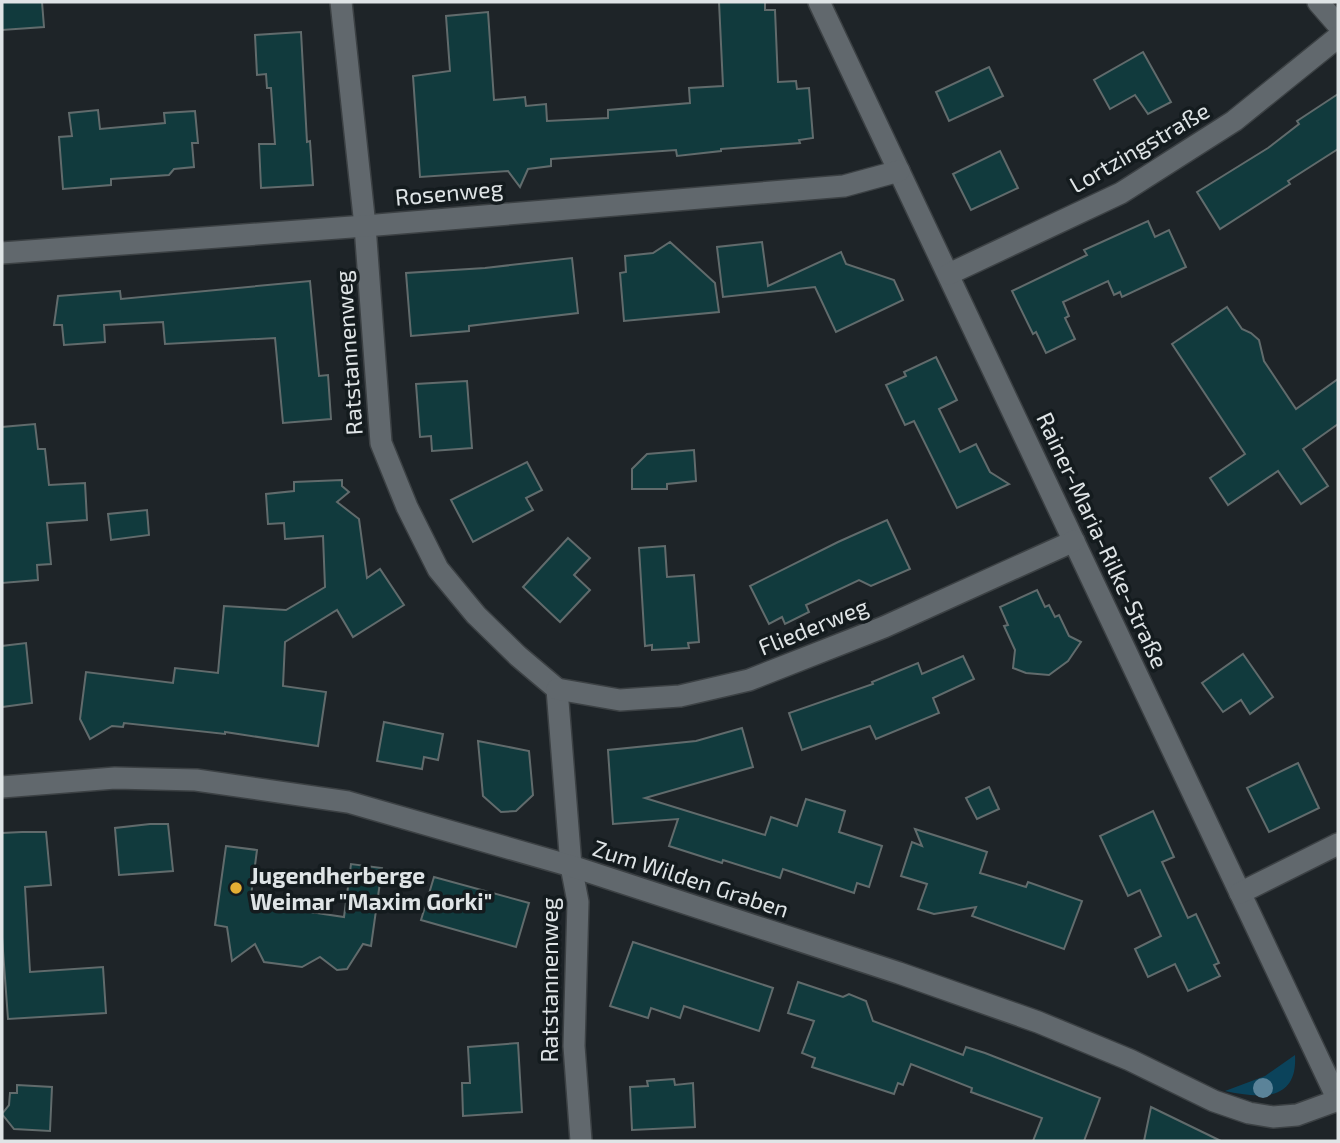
<svg xmlns="http://www.w3.org/2000/svg" width="1340" height="1143" font-family="'Exo 2',sans-serif">
<style>
.green{fill:#0b435b}
.building{fill:#113a3d;stroke:#616b6c;stroke-width:2}
.lines{fill:none;stroke-linecap:round;stroke-linejoin:round}
.street-casing{stroke:#3c4144;stroke-width:24}
.street{stroke:#61686d;stroke-width:21}
.tree{fill:#5b8399}
.poi-dot{fill:#e3ae34;stroke:#141b1e;stroke-width:2.5}
.labels{text-anchor:middle;dominant-baseline:central;stroke-width:7;stroke-linejoin:round;paint-order:stroke}
.street-label{font-size:23px;fill:#dfe4e6;stroke:#141b1e}
.poi-label{font-size:23px;font-weight:bold;fill:#dfe4e6;stroke:#141b1e;text-anchor:start}
</style>
<rect width="100%" height="100%" fill="#1e2428"/>
<path class="green" d="M1295 1055C1298 1103 1258 1098 1225 1091L1265 1076Z"/>
<g class="building">
<path d="M2 2H42L44 27 2 30Z"/>
<path d="M719 2H765V10H775L778 82 796 81 797 89 809 88 813 138 799 140 800 143 721 149V151L677 156 676 150 551 159V166L528 169 520 187 508 171 420 177 413 76 450 71 446 16 488 12 494 100 525 97 526 106 546 104 547 121 608 118V110L690 103 689 88 723 86Z"/>
<path d="M301 32 307 142 310 141 313 185 261 188 259 144H275L271 88H267L266 74 257 75 255 35Z"/>
<path d="M1143 52 1171 102 1148 114 1135 95 1110 109 1094 80Z"/>
<path d="M989 67 1003 96 949 121 936 92Z"/>
<path d="M1338 94V149L1288 181 1290 184 1220 229 1197 192 1268 148 1299 124 1297 121Z"/>
<path d="M98 110 100 129 165 123 164 113 195 111 198 143H192L194 167 174 169 169 175 111 179V185L63 189 59 137 72 136 69 113Z"/>
<path d="M1000 151 1018 188 971 210 953 174Z"/>
<path d="M1148 221 1155 237 1169 230 1186 267 1122 297 1120 292 1114 295 1108 281 1063 302 1069 316 1065 318 1075 339 1046 353 1036 332 1033 334 1012 291 1087 255 1084 250Z"/>
<path d="M670 242 715 283 719 312 624 321 620 273 626 272 625 256 653 253Z"/>
<path d="M762 242 768 286 841 252 846 264 894 280 903 300 836 332 815 287 723 297 717 247Z"/>
<path d="M572 258 578 313 469 326V331L411 336 406 273 485 268Z"/>
<path d="M310 281 319 376 328 375 331 419 283 423 275 338 165 344 163 322 104 325 105 342 64 345 62 325H54L58 296 120 291 121 299Z"/>
<path d="M1227 307 1242 329 1251 333 1259 340 1264 361 1296 409 1338 379V424L1303 449 1328 486 1301 504 1278 471 1228 505 1210 478 1245 454 1172 344Z"/>
<path d="M936 357 957 400 939 409 960 452 976 444 990 472 1009 484 957 508 914 421 905 425 886 385 906 376 904 372Z"/>
<path d="M467 381 472 448 432 451 431 436 420 437 416 384Z"/>
<path d="M35 424 38 449H45L49 485 85 483 87 520 47 523 51 564 37 565 38 580 2 583V427Z"/>
<path d="M694 450 696 481 667 484V489H632V469L647 454Z"/>
<path d="M527 462 542 490 526 498 533 510 473 542 451 500Z"/>
<path d="M342 480V486L349 492 337 502 359 519 367 578 380 569 404 605 353 637 337 610 285 642 283 686 326 692 318 746 225 732V734L124 723 123 727 112 726 90 739 80 719 86 672 173 683 175 668 218 673 224 606 286 610 325 587 323 536 285 539 284 523 268 524 266 494 294 491V482Z"/>
<path d="M147 510 149 535 111 540 108 514Z"/>
<path d="M887 520 910 569 871 586 859 580 806 605 809 612 785 624 782 617 769 624 750 586 838 542Z"/>
<path d="M568 538 590 558 574 575 590 590 560 622 523 587Z"/>
<path d="M665 546 667 577 694 575 699 642 688 643 689 648 652 650V645L645 646 639 548Z"/>
<path d="M1037 590 1045 607 1049 605 1055 617 1059 615 1069 636 1081 642 1068 661 1049 675 1026 673 1013 668 1015 650 1004 626 1008 625 1000 607Z"/>
<path d="M26 643 32 703 2 707V646Z"/>
<path d="M1243 654 1273 697 1250 714 1241 700 1223 712 1202 683Z"/>
<path d="M963 656 974 679 933 698 939 713 876 739 870 726 802 750 789 713 873 684 872 682 918 663 922 674Z"/>
<path d="M384 722 443 734 438 760 424 757 422 769 377 761Z"/>
<path d="M742 728 753 767 645 798 765 835 771 817 797 826 806 799 845 811 839 832 882 846 869 887 857 883 854 893 783 869 780 878 723 860 722 863 669 846 678 819 613 824 608 750 696 741Z"/>
<path d="M478 741 529 751 533 795 516 811 501 812 483 796Z"/>
<path d="M1298 763 1319 808 1269 832 1247 788Z"/>
<path d="M989 787 999 809 977 819 966 798Z"/>
<path d="M1153 811 1174 857 1162 862 1188 918 1196 914 1219 963 1214 965 1220 976 1188 991 1175 964 1148 977 1135 949 1161 936 1140 890 1128 896 1100 836Z"/>
<path d="M150 824H168L173 871 119 875 115 828Z"/>
<path d="M915 829 987 852 980 873 1026 887 1028 882 1082 901 1064 949 972 916 976 907 934 914 918 909 927 884 901 876 912 842 922 846Z"/>
<path d="M22 832H46L51 885 25 887 30 972 103 967 106 1013 8 1019 2 937V833Z"/>
<path d="M226 846 257 850 250 903 344 917 351 864 382 868 371 946 363 944 347 969 337 970 320 957 302 967 264 962 255 944 232 961 227 927 215 925Z"/>
<path d="M434 877 529 903 516 947 421 920Z"/>
<path d="M633 942 773 988 759 1031 684 1006 680 1018 651 1008 648 1018 610 1006Z"/>
<path d="M798 982 843 997 849 994 866 1001 873 1021 963 1055 966 1047 985 1053 1100 1098 1084 1141H1033L1042 1118 971 1092 972 1088 911 1064 903 1085 898 1083 894 1094 812 1067 815 1058 802 1053 814 1021 788 1013Z"/>
<path d="M518 1043 522 1112 463 1116 462 1083H470L468 1047Z"/>
<path d="M674 1079 675 1085 693 1083 695 1127 632 1130 630 1087 648 1086 647 1081Z"/>
<path d="M17 1085 52 1087 50 1131 14 1129 2 1114 9 1105 10 1093H17Z"/>
<path d="M1151 1107 1221 1141H1144Z"/>
</g>
<g class="lines">
<g class="street-casing">
<g id="street">
<path d="M341 2 365 226 381 443 407 507 438 569 476 615 518 656 557 689 571 866 578 902 574 1046 581 1141"/>
<path d="M819 2 1338 1100"/>
<path d="M1318 2 1338 25"/>
<path d="M2 253 365 226 844 186 899 171"/>
<path d="M949 274 1121 193 1234 121 1338 37"/>
<path d="M557 689 620 700 680 696 749 680 884 627 1074 541"/>
<path d="M2 787 115 778 196 780 348 802 571 866 899 973 1038 1022 1130 1060 1214 1101 1249 1113 1273 1117 1297 1115 1338 1100"/>
<path d="M1240 893 1338 844"/>
</g>
</g>
<use href="#street" class="street"/>
</g>
<circle class="tree" cx="1263" cy="1088" r="10"/>
<circle class="poi-dot" cx="236" cy="888" r="7"/>
<g class="labels">
<g class="street-label">
<text transform="translate(1139 147) rotate(-30)">Lortzingstraße</text>
<text transform="translate(449 192) rotate(-5)">Rosenweg</text>
<text transform="translate(348 353) rotate(-94)">Ratstannenweg</text>
<text transform="translate(1103 540) rotate(65)">Rainer-Maria-Rilke-Straße</text>
<text transform="translate(813 626) rotate(-22)">Fliederweg</text>
<text transform="translate(691 878) rotate(18)">Zum Wilden Graben</text>
<text transform="translate(549 980) rotate(-90)">Ratstannenweg</text>
</g>
<g class="poi-label">
<text x="250" y="875">Jugendherberge<tspan x="250" dy="26">Weimar "Maxim Gorki"</tspan></text>
</g>
</g>
<rect width="1340" height="1143" fill="none" stroke="#dfe4e6" stroke-width="7"/>
</svg>
